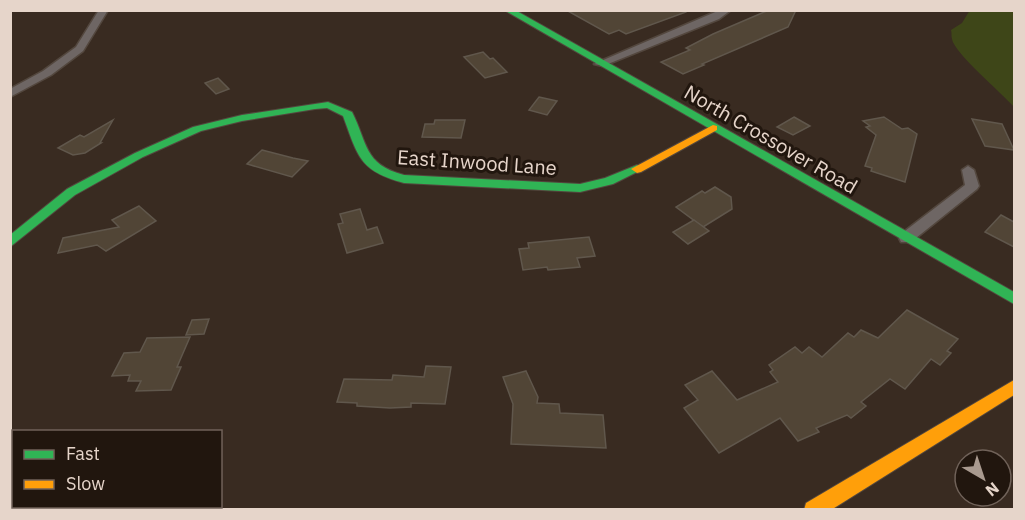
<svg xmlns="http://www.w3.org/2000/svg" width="1025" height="520" font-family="'IBM Plex Sans',sans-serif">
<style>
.water{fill:#3e4618}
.building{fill:#514536;stroke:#60574c;stroke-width:1.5}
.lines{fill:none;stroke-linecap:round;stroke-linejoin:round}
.street-casing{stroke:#53473e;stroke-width:3}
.fast-casing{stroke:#53473e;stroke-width:2}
.slow-casing{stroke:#53473e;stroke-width:2}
.street{fill:#6e6664;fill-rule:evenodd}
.fast{fill:#30b455;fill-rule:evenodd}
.slow{fill:#ff9f0a;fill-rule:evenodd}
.labels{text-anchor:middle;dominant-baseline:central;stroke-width:6;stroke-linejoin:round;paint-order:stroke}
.street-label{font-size:20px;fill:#e6d5ca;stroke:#21160e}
</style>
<rect width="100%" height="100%" fill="#392b21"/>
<path class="water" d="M970 10 1014 11V107C1002 93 954 53 952 39 951 36 952 33 951 30L962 23Z"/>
<g class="building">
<path d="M566 10H686V12L626 34 619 30 609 34Z"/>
<path d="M769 10H796L788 27 702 64 704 65 683 74 661 62 690 50 686 48 713 34Z"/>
<path d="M483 52 490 59 493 58 507 72 485 78 464 57Z"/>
<path d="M218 78 229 89 216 94 205 83Z"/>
<path d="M539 97 557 101 547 115 529 110Z"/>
<path d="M794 117 810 126 793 135 777 127Z"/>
<path d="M884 117 902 129 908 128 917 134 905 182 871 171 872 168 865 166 876 135 866 127 870 126 863 121Z"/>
<path d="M972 119 1002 124 1014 150 985 146Z"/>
<path d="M113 120 100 143H101L85 153 73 155 58 148 80 135 84 137Z"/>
<path d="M435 120H465L461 138 422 137 425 124H434Z"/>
<path d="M262 150 293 158 308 161 292 177 247 164Z"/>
<path d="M715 187 731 197 732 209 703 227 676 207 702 191 705 193Z"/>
<path d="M139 206 156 221 106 251 97 245 58 253 63 238 119 227 112 220Z"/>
<path d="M360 209 367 230 377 227 383 243 347 253 338 224 343 223 340 214Z"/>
<path d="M1001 215 1014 222V247L985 232Z"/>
<path d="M694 220 709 231 688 244 673 232Z"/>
<path d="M589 237 595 256 577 258 580 267 548 270 547 267 523 270 519 249 529 248 528 243Z"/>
<path d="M907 310 958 339 947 351 951 353 940 365 931 359 905 389 890 379 861 402 866 406 851 418 847 415 816 428 819 432 798 441 780 418 719 453 684 408 698 400 685 385 712 371 737 400 778 382 770 372 773 370 769 365 795 347 802 353 809 347 822 357 848 333 854 337 861 330 878 338Z"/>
<path d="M209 319 204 334 186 335 192 320Z"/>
<path d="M190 337 177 367H181L171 390 136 391 141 381H128L130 375 112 376 124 353 140 352 147 338Z"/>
<path d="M426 366 451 367 445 404 411 403V407L390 408 357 406V403L337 402 344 379 392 380 393 375 424 377Z"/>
<path d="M526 371 538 397 537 403 559 404 560 413 603 415 606 448 511 444 513 404 503 377Z"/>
</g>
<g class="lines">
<g class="street-casing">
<g id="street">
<path d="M99 10H108L83 51 51 75 10 97V89L43 71 76 47Z"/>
<path d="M720 10H731L719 19 603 66 594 64Z"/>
<path d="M968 166 974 170 979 186 977 189 911 242H901L899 238 901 234 965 185 962 170Z"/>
</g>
</g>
<g class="fast-casing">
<g id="fast">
<path d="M504 10H515L1014 292V304Z"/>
<path d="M328 102 352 112C368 143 363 164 404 175L580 184 605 178 637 165 643 169 613 184 580 192 404 183C359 171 358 156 343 116L327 108 315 109 242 121 201 131 143 157 75 195 10 247V235L67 189 135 153 193 127 242 115Z"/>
</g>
</g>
<g class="slow-casing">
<g id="slow">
<path d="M713 125 717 126V130L641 172 637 173 631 169Z"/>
<path d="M1014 380V395L831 510H804L806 503Z"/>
</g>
</g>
<use href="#street" class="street"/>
<use href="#fast" class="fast"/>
<use href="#slow" class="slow"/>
</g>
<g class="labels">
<g class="street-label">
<text transform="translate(771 139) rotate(30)">North Crossover Road</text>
<text transform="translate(477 162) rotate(4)">East Inwood Lane</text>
</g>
</g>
<rect width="1025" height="520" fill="none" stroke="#e6d5ca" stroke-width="24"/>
<rect x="12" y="430" width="210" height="78" fill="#21160e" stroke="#706259" stroke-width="1.5"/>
<rect x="24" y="450" width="30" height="9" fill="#30b455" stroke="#706259" stroke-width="1.5"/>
<text x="66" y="460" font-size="18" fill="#e6d5ca">Fast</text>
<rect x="24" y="480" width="30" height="9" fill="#ff9f0a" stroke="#706259" stroke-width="1.5"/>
<text x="66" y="490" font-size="18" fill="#e6d5ca">Slow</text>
<g transform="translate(983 478) rotate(141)"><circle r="28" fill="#21160e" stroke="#706259" stroke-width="1.5"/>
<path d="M0-4.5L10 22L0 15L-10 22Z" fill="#a99a8f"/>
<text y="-9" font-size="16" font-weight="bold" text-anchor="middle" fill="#e6d5ca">N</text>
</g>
</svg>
